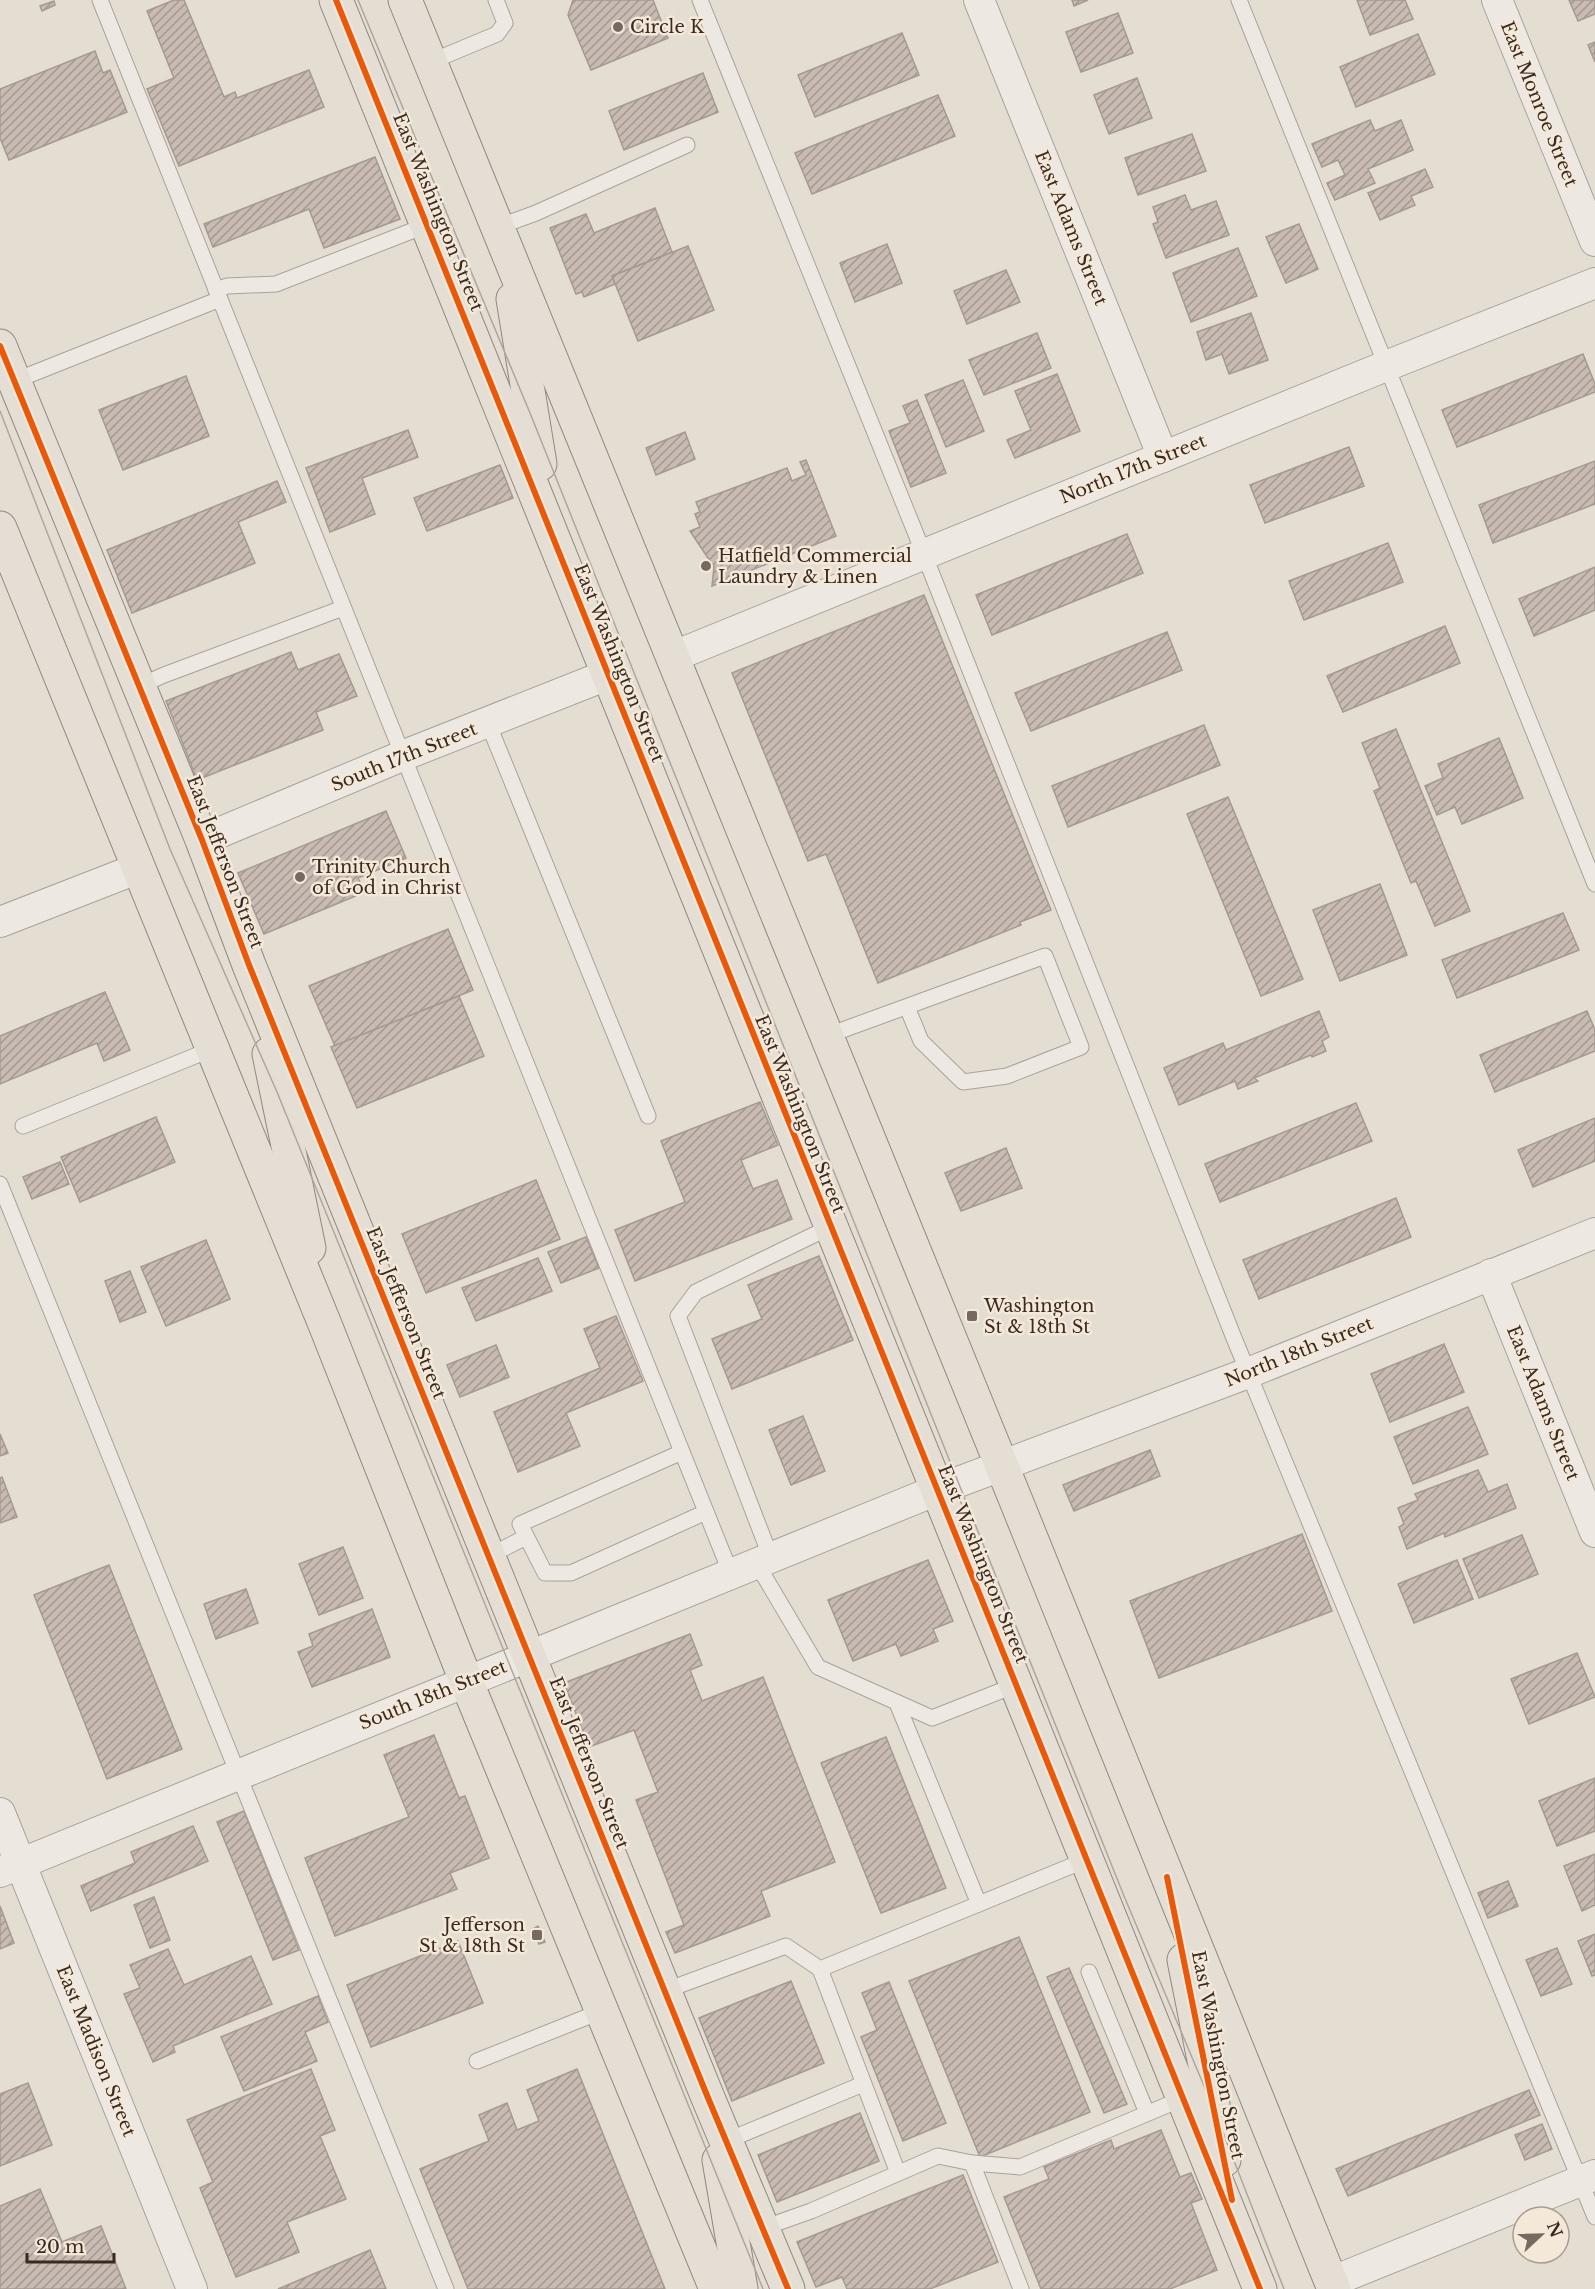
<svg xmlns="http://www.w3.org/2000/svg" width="1595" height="2289" font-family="'Libre Baskerville',serif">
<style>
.building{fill:url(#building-hatch);stroke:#a59991;stroke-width:1.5}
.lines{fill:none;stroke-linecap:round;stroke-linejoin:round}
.lane-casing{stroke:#aaa29a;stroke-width:17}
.street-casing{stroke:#aaa29a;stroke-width:32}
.primary-casing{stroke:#908881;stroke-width:35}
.lane{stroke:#ede9e2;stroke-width:15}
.street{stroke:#ede9e2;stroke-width:30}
.primary{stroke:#e5ded5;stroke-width:33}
.tram{stroke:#ada7a2;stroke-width:1.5}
.cycleway-casing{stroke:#f4e9d9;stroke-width:10}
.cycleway{stroke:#e8590c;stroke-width:6}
.poi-dot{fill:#76695f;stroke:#f4e9d9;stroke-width:2}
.labels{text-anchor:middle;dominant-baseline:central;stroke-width:5;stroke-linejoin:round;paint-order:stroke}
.poi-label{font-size:18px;fill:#3a2a21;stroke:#f4e9d9;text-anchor:start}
.street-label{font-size:18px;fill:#3a2a21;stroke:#f4e9d9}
</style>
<defs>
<pattern id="building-hatch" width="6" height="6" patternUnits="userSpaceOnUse" patternTransform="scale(1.5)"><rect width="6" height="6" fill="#c8bbb3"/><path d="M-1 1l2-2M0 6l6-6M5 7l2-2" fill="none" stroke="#a39891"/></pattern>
</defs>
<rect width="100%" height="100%" fill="#e4ddd2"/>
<g class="building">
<path d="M174 0H184L224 97 235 92 237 98 309 70 324 107 179 166 147 89 174 78 147 11Z"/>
<path d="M573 0H653L668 38 591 70 568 15Z"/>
<path d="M1072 0H1088L1074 6Z"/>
<path d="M1357 0H1405L1413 19 1370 35Z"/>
<path d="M1569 0H1595V14L1578 21Z"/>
<path d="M54 1 55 5 42 11 40 6Z"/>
<path d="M1118 13 1133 53 1081 72 1066 32Z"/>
<path d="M902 33 919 75 815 117 798 75Z"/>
<path d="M1418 34 1435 74 1356 107 1340 67Z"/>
<path d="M1595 42V62L1588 45Z"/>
<path d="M95 51 103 73 110 70 127 112 9 160 0 138V89Z"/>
<path d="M703 73 718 112 624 150 609 111Z"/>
<path d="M1137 78 1152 118 1109 134 1094 95Z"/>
<path d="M938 95 955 136 812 194 795 153Z"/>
<path d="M1370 120 1375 131 1401 120 1413 150 1368 169 1375 183 1335 200 1327 183 1345 175 1338 160 1322 167 1312 144Z"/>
<path d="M1192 134 1206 171 1138 195 1125 158Z"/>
<path d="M375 157 400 219 324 248 309 209 213 247 204 224Z"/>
<path d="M1425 169 1433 187 1411 196 1415 205 1380 220 1368 193Z"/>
<path d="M1185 195 1191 210 1216 201 1229 235 1166 258 1153 224 1158 222 1153 207Z"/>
<path d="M655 208 672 252 612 276 615 284 584 297 582 292 576 294 550 228 586 214 594 233Z"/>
<path d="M1299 224 1318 269 1286 283 1266 237Z"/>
<path d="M887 244 902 283 855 302 840 263Z"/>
<path d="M688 246 714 310 638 341 612 276Z"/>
<path d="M1238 248 1257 296 1191 322 1173 273Z"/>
<path d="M1006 270 1020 302 967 324 954 291Z"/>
<path d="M1251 313 1268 360 1229 374 1222 354 1206 360 1197 332Z"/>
<path d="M1037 333 1051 368 984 395 969 360Z"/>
<path d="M1583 354 1595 384V392L1457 447 1442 410Z"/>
<path d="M1057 374 1080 431 1015 458 1007 440 1031 430 1015 391Z"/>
<path d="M186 376 209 436 123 470 99 410Z"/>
<path d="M963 380 984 431 946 447 925 395Z"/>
<path d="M917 400 946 473 911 487 889 431 910 423 903 406Z"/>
<path d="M408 430 418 457 362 478 375 514 330 532 306 468Z"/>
<path d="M685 432 695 459 656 475 646 448Z"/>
<path d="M1349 447 1364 486 1265 523 1250 485Z"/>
<path d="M806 460 836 536 712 586 714 567 690 531 700 527 695 514 700 512 696 502 787 468 792 481 806 475 800 462Z"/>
<path d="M1595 461V504L1493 543 1479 505Z"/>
<path d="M500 465 513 498 427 531 414 498Z"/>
<path d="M277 481 286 502 238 522 255 563 132 613 107 550Z"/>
<path d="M1127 534 1143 573 992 635 976 595Z"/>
<path d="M1388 543 1403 582 1304 620 1289 581Z"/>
<path d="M1595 567V610L1534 636 1519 599Z"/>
<path d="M924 595 1051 910 1020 922 1021 925 878 983 826 854 808 861 732 673Z"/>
<path d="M1445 626 1460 663 1343 712 1327 676Z"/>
<path d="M1167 632 1182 670 1031 731 1015 693Z"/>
<path d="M291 652 298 670 339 654 357 696 316 712 323 730 197 780 166 701Z"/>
<path d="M1204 725 1220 765 1068 827 1052 786Z"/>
<path d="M1396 729 1470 911 1435 926 1416 881 1411 883 1374 791 1380 788 1362 743Z"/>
<path d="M1499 738 1523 798 1462 824 1455 807 1437 815 1425 786 1443 778 1438 764Z"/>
<path d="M1228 797 1303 979 1261 996 1187 814Z"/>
<path d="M386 811 406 858 358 878 365 892 264 934 238 873Z"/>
<path d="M1380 884 1407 955 1340 981 1313 910Z"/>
<path d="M1563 913 1579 950 1457 998 1442 960Z"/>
<path d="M448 929 473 990 335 1046 309 986Z"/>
<path d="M105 992 130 1050 104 1061 97 1043 0 1084V1036Z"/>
<path d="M459 996 484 1056 357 1108 331 1047Z"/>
<path d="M1319 1011 1329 1037 1322 1041 1326 1051 1312 1057 1311 1055 1254 1078 1258 1081 1238 1089 1235 1081 1179 1105 1164 1068 1223 1043 1226 1050Z"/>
<path d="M1587 1011 1595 1030V1051L1495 1092 1480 1055Z"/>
<path d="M760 1102 778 1145 741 1160 753 1189 777 1180 792 1219 635 1281 615 1230 685 1202 661 1141Z"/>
<path d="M1356 1103 1372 1141 1220 1202 1205 1164Z"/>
<path d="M156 1117 175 1162 80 1202 61 1157Z"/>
<path d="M1595 1118V1161L1533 1187 1518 1150Z"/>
<path d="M1006 1148 1022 1188 961 1211 945 1173Z"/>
<path d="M60 1162 69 1184 32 1199 23 1177Z"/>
<path d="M536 1180 560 1239 426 1293 402 1234Z"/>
<path d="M1396 1198 1411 1237 1259 1299 1243 1260Z"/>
<path d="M586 1237 599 1268 561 1283 548 1252Z"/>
<path d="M206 1240 230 1299 166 1326 141 1267Z"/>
<path d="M819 1256 853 1340 732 1389 712 1339 762 1319 748 1285Z"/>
<path d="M538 1258 552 1291 476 1321 462 1288Z"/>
<path d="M130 1271 146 1312 120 1322 105 1281Z"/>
<path d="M616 1316 643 1381 566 1413 580 1446 518 1472 494 1412 600 1368 584 1329Z"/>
<path d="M1444 1344 1464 1392 1390 1422 1371 1374Z"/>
<path d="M496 1345 509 1377 460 1397 447 1365Z"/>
<path d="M1468 1407 1488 1454 1413 1484 1394 1437Z"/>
<path d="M803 1416 825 1471 791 1485 769 1430Z"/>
<path d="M0 1434 8 1453 0 1456Z"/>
<path d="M1150 1450 1160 1476 1074 1511 1063 1485Z"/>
<path d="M1478 1470 1488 1492 1507 1484 1516 1508 1445 1537 1444 1533 1407 1549 1399 1527 1404 1524 1398 1508 1418 1500 1415 1494Z"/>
<path d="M2 1477 17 1517 0 1523V1478Z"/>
<path d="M1302 1534 1332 1611 1159 1678 1130 1601Z"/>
<path d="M1522 1535 1538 1574 1479 1598 1463 1559Z"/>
<path d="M343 1547 363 1598 319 1615 299 1564Z"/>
<path d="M928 1560 953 1621 933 1629 938 1641 901 1656 896 1644 853 1661 828 1600Z"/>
<path d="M1457 1560 1473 1599 1414 1623 1398 1584Z"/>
<path d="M109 1565 182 1749 107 1779 34 1595Z"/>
<path d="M246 1589 258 1623 216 1639 204 1604Z"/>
<path d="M372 1609 390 1657 312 1687 298 1652 313 1646 309 1634Z"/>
<path d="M690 1634 702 1665 690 1670 702 1701 763 1677 835 1862 761 1891 770 1916 675 1953 666 1932 684 1925 636 1800 658 1792 634 1730 589 1747 564 1683Z"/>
<path d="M1577 1653 1595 1697 1529 1724 1511 1679Z"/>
<path d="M434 1735 459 1798 465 1796 489 1858 450 1873 457 1889 335 1936 305 1858 409 1817 384 1755Z"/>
<path d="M886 1737 946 1888 881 1913 821 1763Z"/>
<path d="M1595 1778V1831L1557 1846 1539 1801Z"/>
<path d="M244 1811 299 1950 273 1960 217 1822Z"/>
<path d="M193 1826 208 1861 91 1911 81 1886 135 1863 131 1852Z"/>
<path d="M1595 1854V1905L1582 1911 1564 1866Z"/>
<path d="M1508 1881 1518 1906 1488 1918 1478 1893Z"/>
<path d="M154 1897 170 1940 150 1948 134 1905Z"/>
<path d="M0 1906 14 1943 0 1949Z"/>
<path d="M538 1926 545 1942 539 1944 533 1929Z"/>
<path d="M1595 1934V1975L1592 1976 1578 1941Z"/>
<path d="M1019 1937 1090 2112 980 2157 909 1981Z"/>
<path d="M458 1941 483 2003 371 2047 347 1985Z"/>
<path d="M1557 1948 1572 1984 1541 1996 1526 1960Z"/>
<path d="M168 1949 184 1985 251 1956 272 2004 173 2046 175 2052 153 2062 124 1994 140 1988 130 1965Z"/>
<path d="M1069 1968 1127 2104 1104 2113 1047 1977Z"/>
<path d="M791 1981 824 2063 732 2101 699 2018Z"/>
<path d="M889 1982 946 2123 903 2141 861 2037 877 2030 862 1993Z"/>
<path d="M318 1996 328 2022 305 2032 317 2061 244 2091 221 2037Z"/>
<path d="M311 2069 335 2130 320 2136 346 2199 287 2222 299 2252 236 2277 200 2188 213 2182 187 2120Z"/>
<path d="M577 2069 665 2289H468L420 2169 489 2141 479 2115 507 2103 517 2130 539 2121 527 2090Z"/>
<path d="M28 2083 52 2145 0 2166V2094Z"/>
<path d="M1529 2090 1540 2115 1348 2196 1336 2169Z"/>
<path d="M860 2113 879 2161 777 2202 758 2155Z"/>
<path d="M1542 2124 1552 2149 1525 2160 1515 2135Z"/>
<path d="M1161 2130 1180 2177 1191 2173 1202 2199 1191 2203 1217 2270 1170 2289H1041L1004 2197 1049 2179 1044 2167 1111 2140 1114 2149Z"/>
<path d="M963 2175 998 2262 930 2289H847L842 2277 816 2287 797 2242Z"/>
<path d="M40 2189 62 2242 101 2226 126 2289H0V2206Z"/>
<path d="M370 2250 386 2289H278Z"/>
</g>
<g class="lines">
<g class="lane-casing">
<g id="lane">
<path d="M100 0 731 1574"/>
<path d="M700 0 924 554 1234 1338 1595 2217"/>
<path d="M1239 0 1595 884"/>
<path d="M430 62 497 34 505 23 496 0"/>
<path d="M498 227 536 213 687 145"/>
<path d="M216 290 227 286 276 284 427 225"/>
<path d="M14 381 220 299"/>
<path d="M139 686 164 675 343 608"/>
<path d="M488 723 648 1116"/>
<path d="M826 1036 1045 956 1081 1047 1007 1076 963 1082 921 1041 907 1007"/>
<path d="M23 1126 212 1049"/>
<path d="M0 1184 446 2289"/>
<path d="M682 1452 520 1524 545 1573H571L706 1512"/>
<path d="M489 1556 526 1537"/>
<path d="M771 1558 678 1316 696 1292 830 1227"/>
<path d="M757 1564 818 1667 932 1718 1016 1685"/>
<path d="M897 1703 979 1904"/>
<path d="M820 1969 898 2173"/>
<path d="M1089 1972 1147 2113"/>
<path d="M664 1991 786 1946 820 1969 1086 1860"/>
<path d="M477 2061 602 2011"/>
<path d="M726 2141 863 2084"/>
<path d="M972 2163 1021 2289"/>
<path d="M763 2228 811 2211 938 2156 972 2163 1020 2167 1184 2098"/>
</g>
</g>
<g class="street-casing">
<g id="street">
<path d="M979 0 1163 457"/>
<path d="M1497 0 1595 241"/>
<path d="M672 657 1386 366 1595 283"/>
<path d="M202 840 402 756 607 675"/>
<path d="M0 922 139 868"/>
<path d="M1491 1274 1595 1532"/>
<path d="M0 1813 192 2289"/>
<path d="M0 1872 937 1490 1248 1373 1595 1233"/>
<path d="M1331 2282 1595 2175"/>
</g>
</g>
<g class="primary-casing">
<g id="primary">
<path d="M336 0 1260 2289"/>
<path d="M405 0 1019 1508 1334 2289"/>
<path d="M513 299 540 464"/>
<path d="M0 346 202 840 249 965 706 2093 788 2289"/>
<path d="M0 528 326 1327 467 1683 716 2289"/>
<path d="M269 1054 309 1248"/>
<path d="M1184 1960 1224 2160"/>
<path d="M719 2160 741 2289"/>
</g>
</g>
<use href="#lane" class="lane"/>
<use href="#street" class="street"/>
<use href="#primary" class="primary"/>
<g class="tram">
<path d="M358 0 530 413 1124 1896 1215 2112 1284 2289"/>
<path d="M0 411 170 849 277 1092 763 2289"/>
</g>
<g class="cycleway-casing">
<g id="cycleway">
<path d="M336 0 1260 2289"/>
<path d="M0 346 202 840 249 965 706 2093 788 2289"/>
<path d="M1167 1877 1232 2200"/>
</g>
</g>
<use href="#cycleway" class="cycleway"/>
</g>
<g class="poi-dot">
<circle cx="618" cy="27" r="6"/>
<circle cx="706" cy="566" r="6"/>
<circle cx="300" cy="877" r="6"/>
<rect x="966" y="1310" width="12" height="12" rx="3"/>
<rect x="531" y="1929" width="12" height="12" rx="3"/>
</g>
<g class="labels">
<g class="poi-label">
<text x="630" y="27">Circle K</text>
<text x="718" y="556">Hatfield Commercial<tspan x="718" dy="21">Laundry &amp; Linen</tspan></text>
<text x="312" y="867">Trinity Church<tspan x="312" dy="21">of God in Christ</tspan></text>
<text x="984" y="1306">Washington<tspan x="984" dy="21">St &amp; 18th St</tspan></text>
<text x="525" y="1925" text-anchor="end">Jefferson<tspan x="525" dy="21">St &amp; 18th St</tspan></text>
</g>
<g class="street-label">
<text transform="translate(1539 104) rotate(68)">East Monroe Street</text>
<text transform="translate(438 212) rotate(68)">East Washington Street</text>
<text transform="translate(1071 228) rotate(68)">East Adams Street</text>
<text transform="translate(1133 469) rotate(-22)">North 17th Street</text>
<text transform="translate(619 663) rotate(68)">East Washington Street</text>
<text transform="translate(404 757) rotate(-22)">South 17th Street</text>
<text transform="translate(225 862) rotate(69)">East Jefferson Street</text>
<text transform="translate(800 1114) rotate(68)">East Washington Street</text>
<text transform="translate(406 1313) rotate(68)">East Jefferson Street</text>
<text transform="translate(1299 1352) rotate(-22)">North 18th Street</text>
<text transform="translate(1543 1403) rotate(68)">East Adams Street</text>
<text transform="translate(983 1564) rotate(68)">East Washington Street</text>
<text transform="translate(433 1695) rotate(-22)">South 18th Street</text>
<text transform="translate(589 1763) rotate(68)">East Jefferson Street</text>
<text transform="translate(96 2051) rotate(68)">East Madison Street</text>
<text transform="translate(1218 2055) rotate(79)">East Washington Street</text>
</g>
</g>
<g transform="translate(1541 2235) rotate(68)"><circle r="28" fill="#f4e9d9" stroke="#aa9d8f" stroke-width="1.5"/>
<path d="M0-4.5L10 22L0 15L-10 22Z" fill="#76695f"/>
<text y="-9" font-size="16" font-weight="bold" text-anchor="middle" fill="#3a2a21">N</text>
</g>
<path d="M27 2253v9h87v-9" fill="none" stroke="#3a2a21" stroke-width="3"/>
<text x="36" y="2253" font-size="18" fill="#3a2a21" stroke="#f4e9d9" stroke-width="4.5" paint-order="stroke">20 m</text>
</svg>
